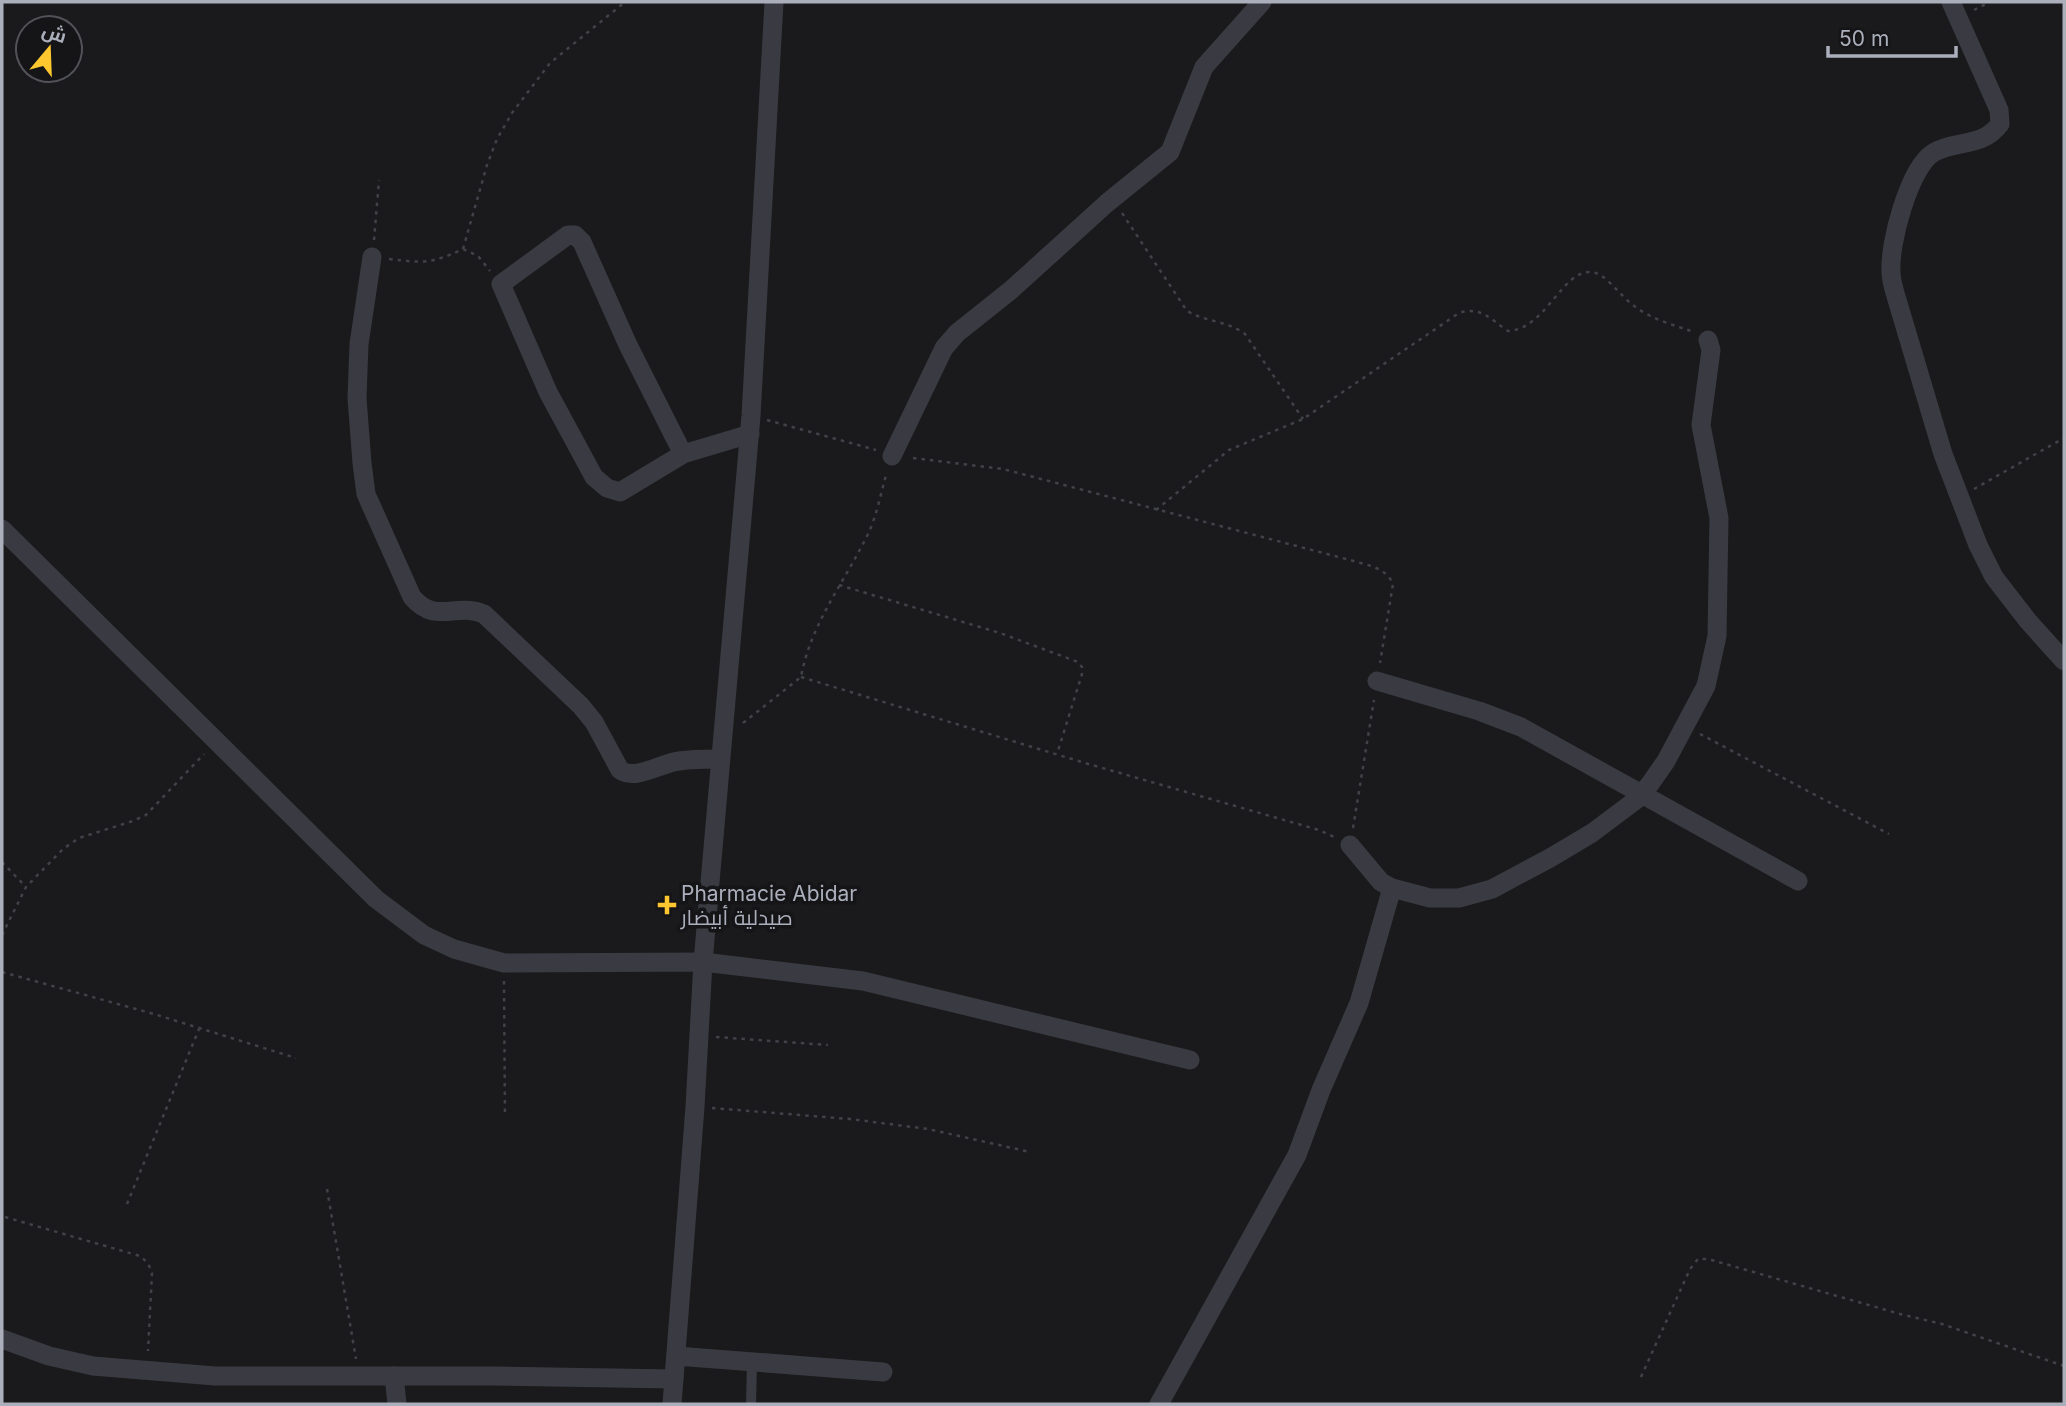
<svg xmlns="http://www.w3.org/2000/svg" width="2066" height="1406" font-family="Inter,Cairo,sans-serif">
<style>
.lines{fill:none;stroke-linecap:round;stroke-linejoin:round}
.path{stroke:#404249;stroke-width:2.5;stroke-dasharray:3.5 5;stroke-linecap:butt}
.service{stroke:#3a3b42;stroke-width:10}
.minor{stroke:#3a3b42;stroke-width:19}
.poi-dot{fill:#fec730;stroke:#151517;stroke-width:2.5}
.labels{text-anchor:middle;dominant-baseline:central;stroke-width:7;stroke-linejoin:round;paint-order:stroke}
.poi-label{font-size:21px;fill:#abafbc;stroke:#151517;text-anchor:start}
</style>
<rect width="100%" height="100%" fill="#1a1a1c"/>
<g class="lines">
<g class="path">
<path d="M1974 10 1990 2"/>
<path d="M1122 213 1187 311C1206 322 1228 321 1245 334L1303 419"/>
<path d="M374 240 379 180"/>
<path d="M463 249 487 165 497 139 512 113 550 63 625 2"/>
<path d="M389 259C424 263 431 264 463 249L478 256 490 271"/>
<path d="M767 420 876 450"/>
<path d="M913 458 1003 469 1350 560C1366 565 1386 567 1393 584L1380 663"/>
<path d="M1974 489 2064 438"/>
<path d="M1156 510 1229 450 1303 419 1459 313C1481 306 1490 319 1508 331 1533 330 1549 303 1565 286 1598 251 1610 290 1637 308 1652 319 1673 325 1691 331"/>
<path d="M839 585 1000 633 1078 662 1082 667V674L1057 754"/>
<path d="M801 677 1085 763 1319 830 1334 837"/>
<path d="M743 723 801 677C811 623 844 583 868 534 877 515 881 492 887 472"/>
<path d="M1700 734 1889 834"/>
<path d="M1353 828 1374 700"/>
<path d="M2 862 26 887"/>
<path d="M2 935 26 887 63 849 79 838 133 821 146 815 204 754"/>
<path d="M2 972 154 1014 296 1058"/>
<path d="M504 981 505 1117"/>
<path d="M716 1037 828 1045"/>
<path d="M712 1108 850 1119 928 1129 1030 1152"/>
<path d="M327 1189 356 1359"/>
<path d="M127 1204 199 1029"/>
<path d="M5 1217 140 1256 148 1263 152 1273 148 1351"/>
<path d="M1641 1377 1690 1269 1698 1259H1708L1900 1314 1942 1324 2064 1366"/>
</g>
<path class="service" d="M751 1404 752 1362"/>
<g class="minor">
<path d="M1951 2 1999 110 2000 124C1981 149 1956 139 1933 153 1909 168 1889 244 1891 272 1891 279 1893 286 1895 293L1943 454 1978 545 1994 577 2028 621 2064 661"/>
<path d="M372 257 359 344 357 398 362 463 366 494 412 597C436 625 455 602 484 614L581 706 594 722 620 770C636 781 661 763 679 761 692 759 706 759 719 759"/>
<path d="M683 454 628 345 582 242 575 235H568L501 284 548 392 594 477 607 488 620 492 683 454 750 434"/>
<path d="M892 456 944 348 957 333 1011 290 1107 203 1170 152 1204 67 1262 2"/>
<path d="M2 529 376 899 424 935 454 949 504 963 703 962 863 981 1190 1060"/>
<path d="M1377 681 1479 711 1521 727 1798 881"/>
<path d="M1350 845 1381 882 1392 888 1430 898H1459L1492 889 1550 858 1592 833 1636 800 1650 784 1666 761 1706 686 1717 636 1719 518 1701 425 1711 350 1708 340"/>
<path d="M2 1339 49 1356 93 1366 215 1376H493L674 1379"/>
<path d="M676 1356 883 1372"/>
<path d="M394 1376 397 1404"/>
<path d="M672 1404 695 1107 703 962 751 416 774 2"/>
<path d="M1159 1404 1297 1155 1321 1090 1359 1003 1392 888"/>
</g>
</g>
<path class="poi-dot" d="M663.5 894.5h7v7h7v7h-7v7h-7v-7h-7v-7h7z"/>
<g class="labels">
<g class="poi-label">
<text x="681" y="893">Pharmacie Abidar<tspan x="681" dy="24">صيدلية أبيضار</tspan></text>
</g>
</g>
<rect width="2066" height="1406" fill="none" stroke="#abafbc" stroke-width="7"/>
<g transform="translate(49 49) rotate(19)"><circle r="33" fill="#151517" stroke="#515359" stroke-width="2"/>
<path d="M0-5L12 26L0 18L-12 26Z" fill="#fec730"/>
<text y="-10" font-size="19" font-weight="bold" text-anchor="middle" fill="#abafbc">ش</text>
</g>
<path d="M1828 46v10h128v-10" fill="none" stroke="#abafbc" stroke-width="3.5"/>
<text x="1839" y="46" font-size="21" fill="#abafbc" stroke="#151517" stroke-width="5" paint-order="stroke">50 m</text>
</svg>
